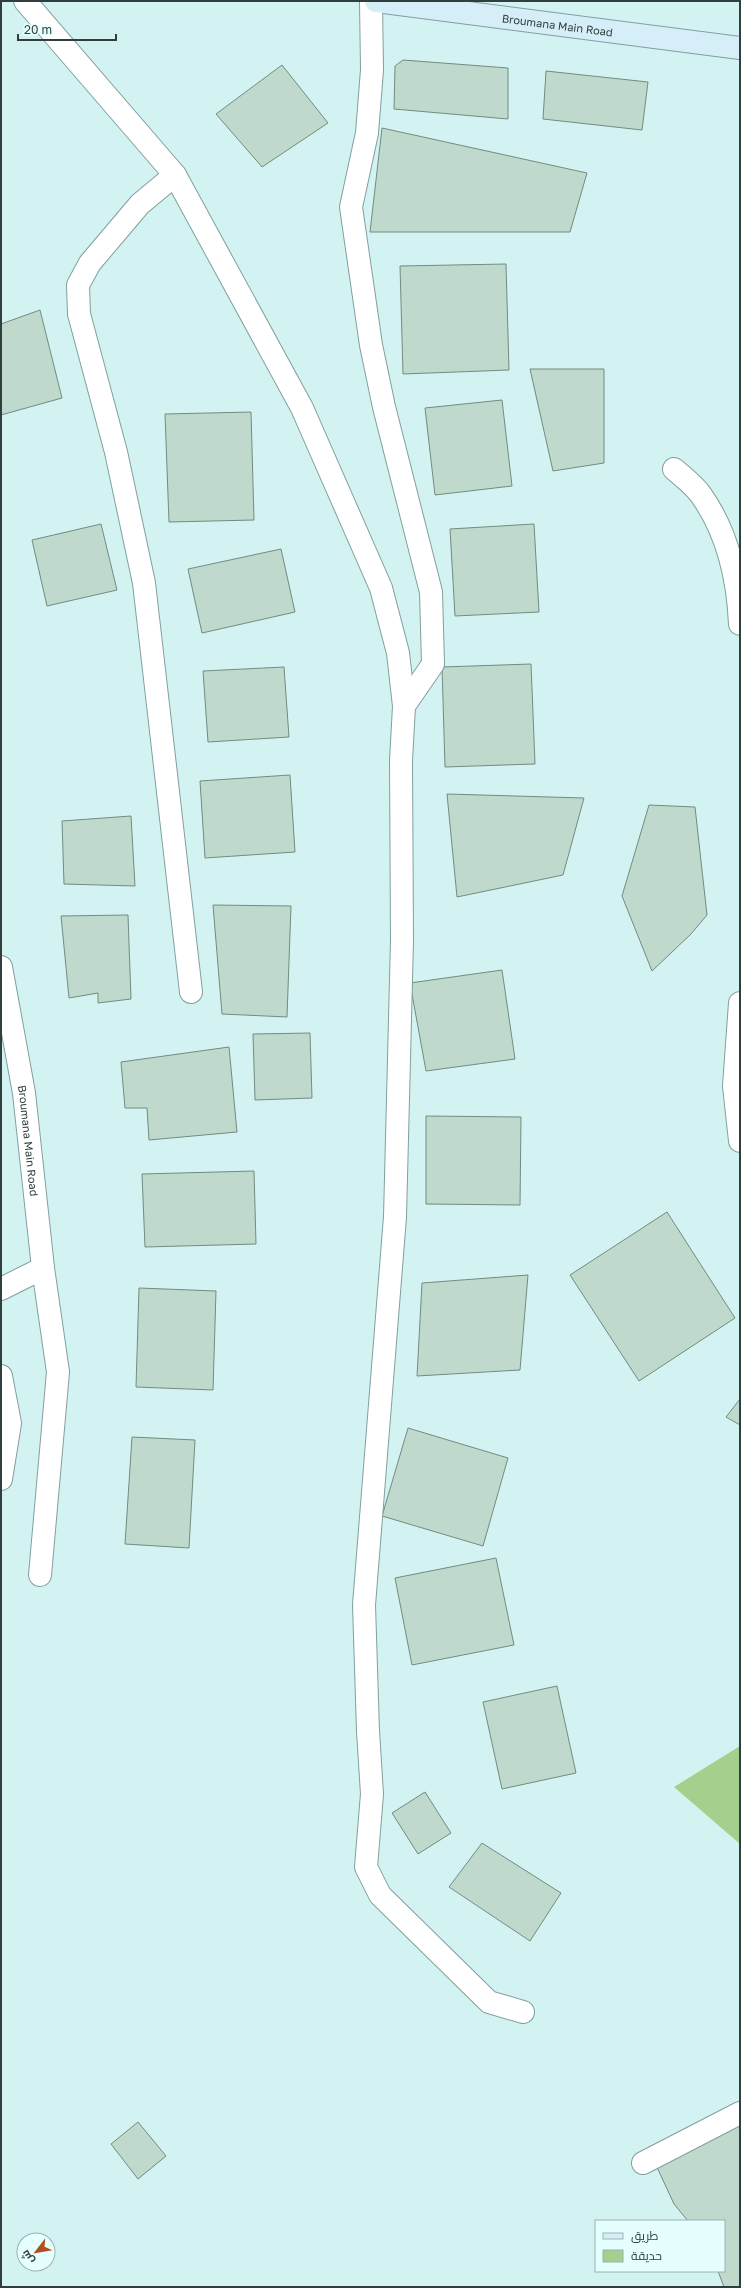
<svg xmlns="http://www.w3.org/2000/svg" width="741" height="2288" font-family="'Golos Text',Cairo,sans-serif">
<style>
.green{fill:#a4cf8c}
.building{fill:#bfd9cd;stroke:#738b80}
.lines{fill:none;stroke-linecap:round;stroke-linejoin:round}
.minor-casing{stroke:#829f9f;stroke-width:24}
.tertiary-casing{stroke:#829f9f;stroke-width:24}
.secondary-casing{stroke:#829f9f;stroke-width:24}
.minor{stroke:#fff;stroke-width:22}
.tertiary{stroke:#fff;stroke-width:22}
.secondary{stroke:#d5eef8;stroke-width:22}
.labels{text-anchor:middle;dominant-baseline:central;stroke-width:4;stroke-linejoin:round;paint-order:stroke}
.street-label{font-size:11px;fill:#313e3e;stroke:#e5ffff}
</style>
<rect width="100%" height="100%" fill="#d3f3f3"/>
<path class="green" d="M740 1746V1844L674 1787Z"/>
<g class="building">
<path d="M403 60 508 68V119L394 109 395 66Z"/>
<path d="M282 65 328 123 262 167 216 114Z"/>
<path d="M546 71 648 82 642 130 543 119Z"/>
<path d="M382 128 587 173 570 232H370Z"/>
<path d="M506 264 509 370 403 374 400 266Z"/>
<path d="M40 310 62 398 1 415V324Z"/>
<path d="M530 369H604V463L553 471Z"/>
<path d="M502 400 512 486 435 495 425 408Z"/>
<path d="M251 412 254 520 169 522 165 414Z"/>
<path d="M101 524 117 590 47 606 32 540Z"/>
<path d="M534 524 539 612 455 616 450 529Z"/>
<path d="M281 549 295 612 202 633 188 569Z"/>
<path d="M531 664 535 764 445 767 442 667Z"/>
<path d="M284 667 289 737 208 742 203 671Z"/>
<path d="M290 775 295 852 205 858 200 781Z"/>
<path d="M447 794 584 798 563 875 457 897Z"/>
<path d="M649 805 695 807 707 915 691 934 652 971 622 896Z"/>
<path d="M131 816 135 886 64 884 62 821Z"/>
<path d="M213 905 291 906 287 1017 222 1014Z"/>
<path d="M128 915 131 999 98 1003V993L69 998 61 916Z"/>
<path d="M502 970 515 1059 426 1071 410 983Z"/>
<path d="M310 1033 312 1098 255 1100 253 1034Z"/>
<path d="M229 1047 237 1132 149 1140 147 1108H125L121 1062Z"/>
<path d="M426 1116 521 1117 520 1205 426 1204Z"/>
<path d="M254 1171 256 1244 145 1247 142 1174Z"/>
<path d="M667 1212 735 1318 639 1381 570 1275Z"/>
<path d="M528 1275 520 1370 417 1376 422 1283Z"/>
<path d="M139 1288 216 1291 213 1390 136 1387Z"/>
<path d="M740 1399V1425L726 1417Z"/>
<path d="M408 1428 508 1458 483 1546 382 1516Z"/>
<path d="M132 1437 195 1440 189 1548 125 1544Z"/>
<path d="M496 1558 514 1645 412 1665 395 1578Z"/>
<path d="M557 1686 576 1773 502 1789 483 1702Z"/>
<path d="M425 1792 451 1833 418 1854 392 1813Z"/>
<path d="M482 1843 561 1893 530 1941 449 1887Z"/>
<path d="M138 2122 166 2156 138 2179 111 2144Z"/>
<path d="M740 2124V2287H724L718 2271H724V2221H688L674 2204 655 2163Z"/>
</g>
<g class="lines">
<g class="minor-casing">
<g id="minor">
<path d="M25 1 175 175 302 408 381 588 398 653 404 706 401 761 402 940 395 1217 364 1605 368 1731 372 1794 366 1867 380 1895 489 2002 523 2012"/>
<path d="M371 1 372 70 367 133 351 207 371 345 384 407 431 592 433 664 404 706"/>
<path d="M175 175 140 204 90 263 78 285 79 314 116 452 144 583 191 992"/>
<path d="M674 469C683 477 694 485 701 495 728 533 738 578 740 624"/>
<path d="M740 1003 734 1086 740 1141"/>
<path d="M1 1376 10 1423 1 1479"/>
<path d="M40 1575 58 1372 43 1268"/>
<path d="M643 2163 740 2113"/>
</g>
</g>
<g class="tertiary-casing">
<g id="tertiary">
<path id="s1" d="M1 967 24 1093 43 1268 1 1289"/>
</g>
</g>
<g class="secondary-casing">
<g id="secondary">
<path id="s2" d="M376 1 740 48"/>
</g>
</g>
<use href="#minor" class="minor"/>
<use href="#tertiary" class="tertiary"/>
<use href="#secondary" class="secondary"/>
</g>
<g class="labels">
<g class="street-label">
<text stroke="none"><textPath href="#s2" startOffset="183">Broumana Main Road</textPath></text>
<text stroke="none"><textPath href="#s1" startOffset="176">Broumana Main Road</textPath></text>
</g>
</g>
<rect width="741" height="2288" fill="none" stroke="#313e3e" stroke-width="4"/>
<rect x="595" y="2220" width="130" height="52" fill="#e5ffff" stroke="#9db2b2"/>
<rect x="603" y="2233" width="20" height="6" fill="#d5eef8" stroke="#9db2b2"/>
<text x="631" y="2240" font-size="12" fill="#313e3e">طريق</text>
<rect x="603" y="2250" width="20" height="12" fill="#a4cf8c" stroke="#9db2b2"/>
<text x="631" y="2260" font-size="12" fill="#313e3e">حديقة</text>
<g transform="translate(36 2252) rotate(239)"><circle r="19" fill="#e5ffff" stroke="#9db2b2"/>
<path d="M0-3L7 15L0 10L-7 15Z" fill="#b34f1e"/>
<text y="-6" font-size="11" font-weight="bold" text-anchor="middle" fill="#313e3e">ش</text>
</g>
<path d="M18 34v6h98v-6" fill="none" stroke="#313e3e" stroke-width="2"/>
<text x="24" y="34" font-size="12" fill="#313e3e" stroke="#e5ffff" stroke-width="3" paint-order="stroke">20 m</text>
</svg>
